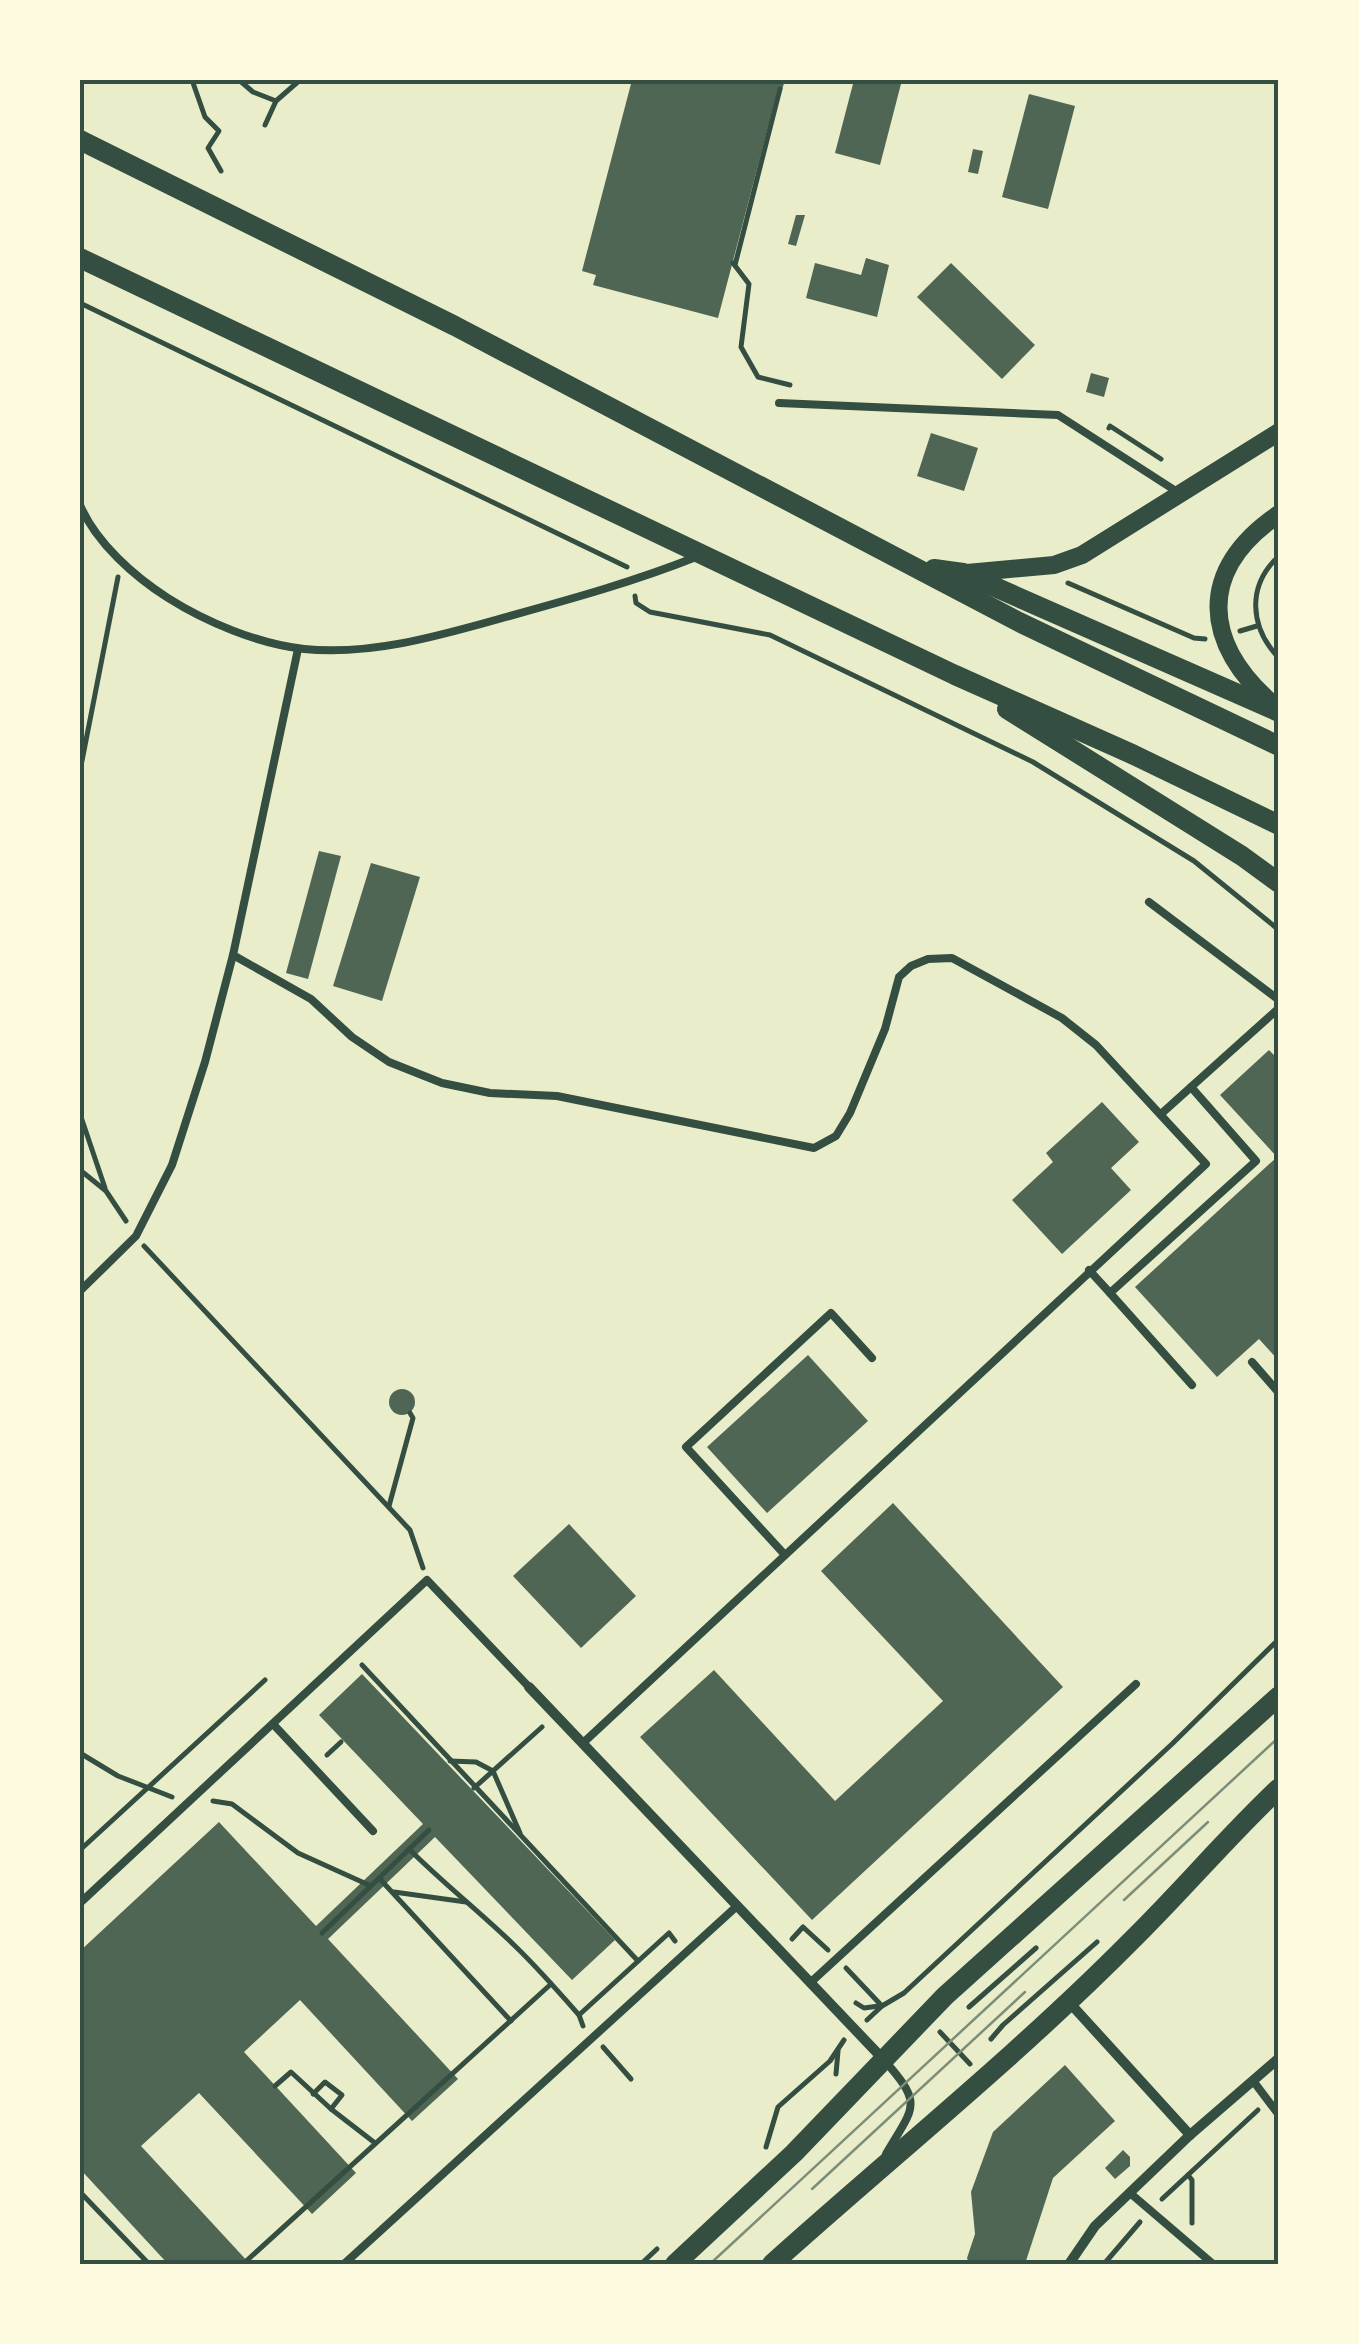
<svg xmlns="http://www.w3.org/2000/svg" width="1359" height="2344" font-family="'Space Grotesk',sans-serif">
<style>
.building{fill:#4f6655}
.lines{fill:none;stroke-linecap:round;stroke-linejoin:round}
.path{stroke:#344e41;stroke-width:5}
.service{stroke:#344e41;stroke-width:8}
.minor{stroke:#344e41;stroke-width:10}
.tertiary{stroke:#344e41;stroke-width:18}
.secondary{stroke:#344e41;stroke-width:20}
.tram{stroke:#7c8e77;stroke-width:2.5}
.neatline{fill:none;stroke:#344e41;stroke-width:4}
</style>
<rect width="100%" height="100%" fill="#e9edc9"/>
<g class="building">
<path d="M632 80H785L782 90 778 89 718 318 593 285 596 275 582 271Z"/>
<path d="M854 80H902L880 165 835 153Z"/>
<path d="M1029 94 1075 106 1048 209 1002 197Z"/>
<path d="M973 149 983 151 978 174 968 172Z"/>
<path d="M796 215H805L796 246 788 244Z"/>
<path d="M866 258 889 265 877 317 806 298 815 263 861 275Z"/>
<path d="M951 263 1035 345 1002 379 917 297Z"/>
<path d="M1091 373 1109 378 1104 397 1086 392Z"/>
<path d="M931 433 978 448 964 491 917 476Z"/>
<path d="M319 851 341 856 308 979 286 973Z"/>
<path d="M371 863 420 877 382 1001 333 986Z"/>
<path d="M1269 1050 1279 1060V1361L1259 1339 1217 1377 1135 1287 1277 1157 1220 1095Z"/>
<path d="M1102 1102 1139 1142 1111 1168 1131 1190 1062 1254 1012 1200 1053 1162 1046 1153Z"/>
<path d="M808 1355 868 1421 767 1513 707 1447Z"/>
<circle cx="402" cy="1402" r="13"/>
<path d="M893 1503 1063 1687 812 1920 640 1737 714 1670 835 1801 943 1701 821 1571Z"/>
<path d="M569 1524 636 1596 581 1648 513 1576Z"/>
<path d="M362 1674 615 1940 572 1980 435 1837 328 1939 458 2079 412 2121 300 2000 244 2052 356 2173 312 2214 199 2093 141 2146 250 2264H168L80 2169V1951L219 1822 316 1926 423 1824 319 1715Z"/>
<path d="M1065 2065 1115 2121 1053 2178 1025 2264H969L967 2258 975 2234 971 2192 993 2132Z"/>
<path d="M1123 2150 1130 2157V2166L1115 2179 1105 2168Z"/>
</g>
<g class="lines">
<g class="path">
<path d="M192 80 205 117 219 131 208 148 221 171"/>
<path d="M239 80 253 92 276 101 300 80"/>
<path d="M265 125 276 101"/>
<path d="M733 263 749 284 741 347 758 377 790 385"/>
<path d="M735 265 780 89"/>
<path d="M80 303 627 567"/>
<path d="M1109 428 1110 426 1161 459"/>
<path d="M1279 556C1246 586 1250 628 1279 658"/>
<path d="M1068 583 1194 638 1205 639"/>
<path d="M635 596 636 603 650 612 770 635 1033 762 1194 861 1279 930"/>
<path d="M1240 631 1257 626"/>
<path d="M80 771 118 577"/>
<path d="M80 1114 105 1188"/>
<path d="M80 1170 106 1191 126 1221"/>
<path d="M144 1246 410 1530 423 1568"/>
<path d="M389 1506 413 1418 410 1413"/>
<path d="M362 1665 638 1961"/>
<path d="M80 1753 118 1776 172 1797"/>
<path d="M327 1755 341 1742"/>
<path d="M450 1761 476 1762 493 1771 520 1833"/>
<path d="M474 1788 542 1727"/>
<path d="M213 1801 232 1804 298 1853 371 1886"/>
<path d="M409 1849C443 1883 480 1912 514 1945 537 1967 558 1991 579 2015L583 2026"/>
<path d="M80 1850 265 1680"/>
<path d="M379 1878 511 2021"/>
<path d="M394 1892 466 1902"/>
<path d="M322 1933 429 1830"/>
<path d="M792 1939 803 1927 828 1950"/>
<path d="M846 1968 882 2006"/>
<path d="M856 2003 864 2008 879 2006"/>
<path d="M969 2007 1036 1948"/>
<path d="M579 2015 669 1933 675 1941"/>
<path d="M867 2020 882 2006 904 1993 1172 1744 1279 1639"/>
<path d="M940 2032 970 2064"/>
<path d="M991 2039 1003 2025 1097 1942"/>
<path d="M603 2047 631 2079"/>
<path d="M836 2074 838 2051"/>
<path d="M275 2086 291 2072 331 2109 375 2143"/>
<path d="M313 2094 325 2082 342 2095 331 2109"/>
<path d="M766 2147 778 2107 830 2061 844 2040"/>
<path d="M1188 2175 1192 2180V2223"/>
<path d="M80 2192 149 2264"/>
<path d="M1162 2199 1258 2110"/>
<path d="M243 2264 551 1984"/>
<path d="M641 2264 657 2249"/>
<path d="M1104 2264 1140 2222"/>
</g>
<g class="service">
<path d="M779 403 1058 415 1179 493"/>
<path d="M80 505C96 543 135 577 168 598 206 622 258 644 304 649 371 656 442 635 506 617 571 599 633 582 696 557"/>
<path d="M1149 902 1279 1000"/>
<path d="M233 955 311 999 352 1037 389 1062 442 1083 490 1093 557 1096 814 1148 836 1136 850 1113 885 1029 899 977 911 966 928 959 952 958 1062 1018 1096 1045 1206 1164 583 1743"/>
<path d="M1161 1114 1191 1087"/>
<path d="M1089 1270 1110 1293"/>
<path d="M80 1291 136 1236 172 1165 205 1062 233 955 298 649"/>
<path d="M1252 1362 1279 1393"/>
<path d="M1192 1385 1110 1293 1256 1161 1191 1087 1279 1008"/>
<path d="M785 1555 686 1447 831 1313 872 1358"/>
<path d="M273 1724 373 1831"/>
<path d="M80 1903 427 1580 529 1687"/>
<path d="M810 1983 1136 1684"/>
<path d="M884 2060C924 2105 914 2106 886 2154"/>
<path d="M1254 2082 1279 2115"/>
<path d="M1130 2193 1213 2264"/>
<path d="M344 2264 737 1906"/>
</g>
<g class="minor">
<path d="M529 1687 883 2059"/>
<path d="M1068 2001 1190 2135"/>
<path d="M1069 2264 1095 2226 1190 2135 1279 2058"/>
</g>
<g class="tertiary">
<path d="M967 573 1054 565 1082 555 1279 432"/>
<path d="M1275 706C1202 644 1196 570 1279 514"/>
</g>
<g class="secondary">
<path d="M80 140 455 326 1019 622 1279 746"/>
<path d="M80 258 955 675 1134 755 1279 825"/>
<path d="M934 569 963 573 1279 712"/>
<path d="M1007 709 1242 856 1279 883"/>
<path d="M675 2264 794 2153 945 1996 1279 1696"/>
<path d="M772 2264C891 2157 1017 2056 1130 1942 1181 1892 1227 1837 1279 1788"/>
</g>
<g class="tram">
<path d="M1124 1900 1208 1822"/>
<path d="M812 2189 1025 1992"/>
<path d="M710 2264 1279 1737"/>
</g>
</g>
<rect width="1359" height="2344" fill="none" stroke="#fefae0" stroke-width="165"/>
<rect x="82" y="82" width="1194" height="2180" class="neatline"/>
</svg>
